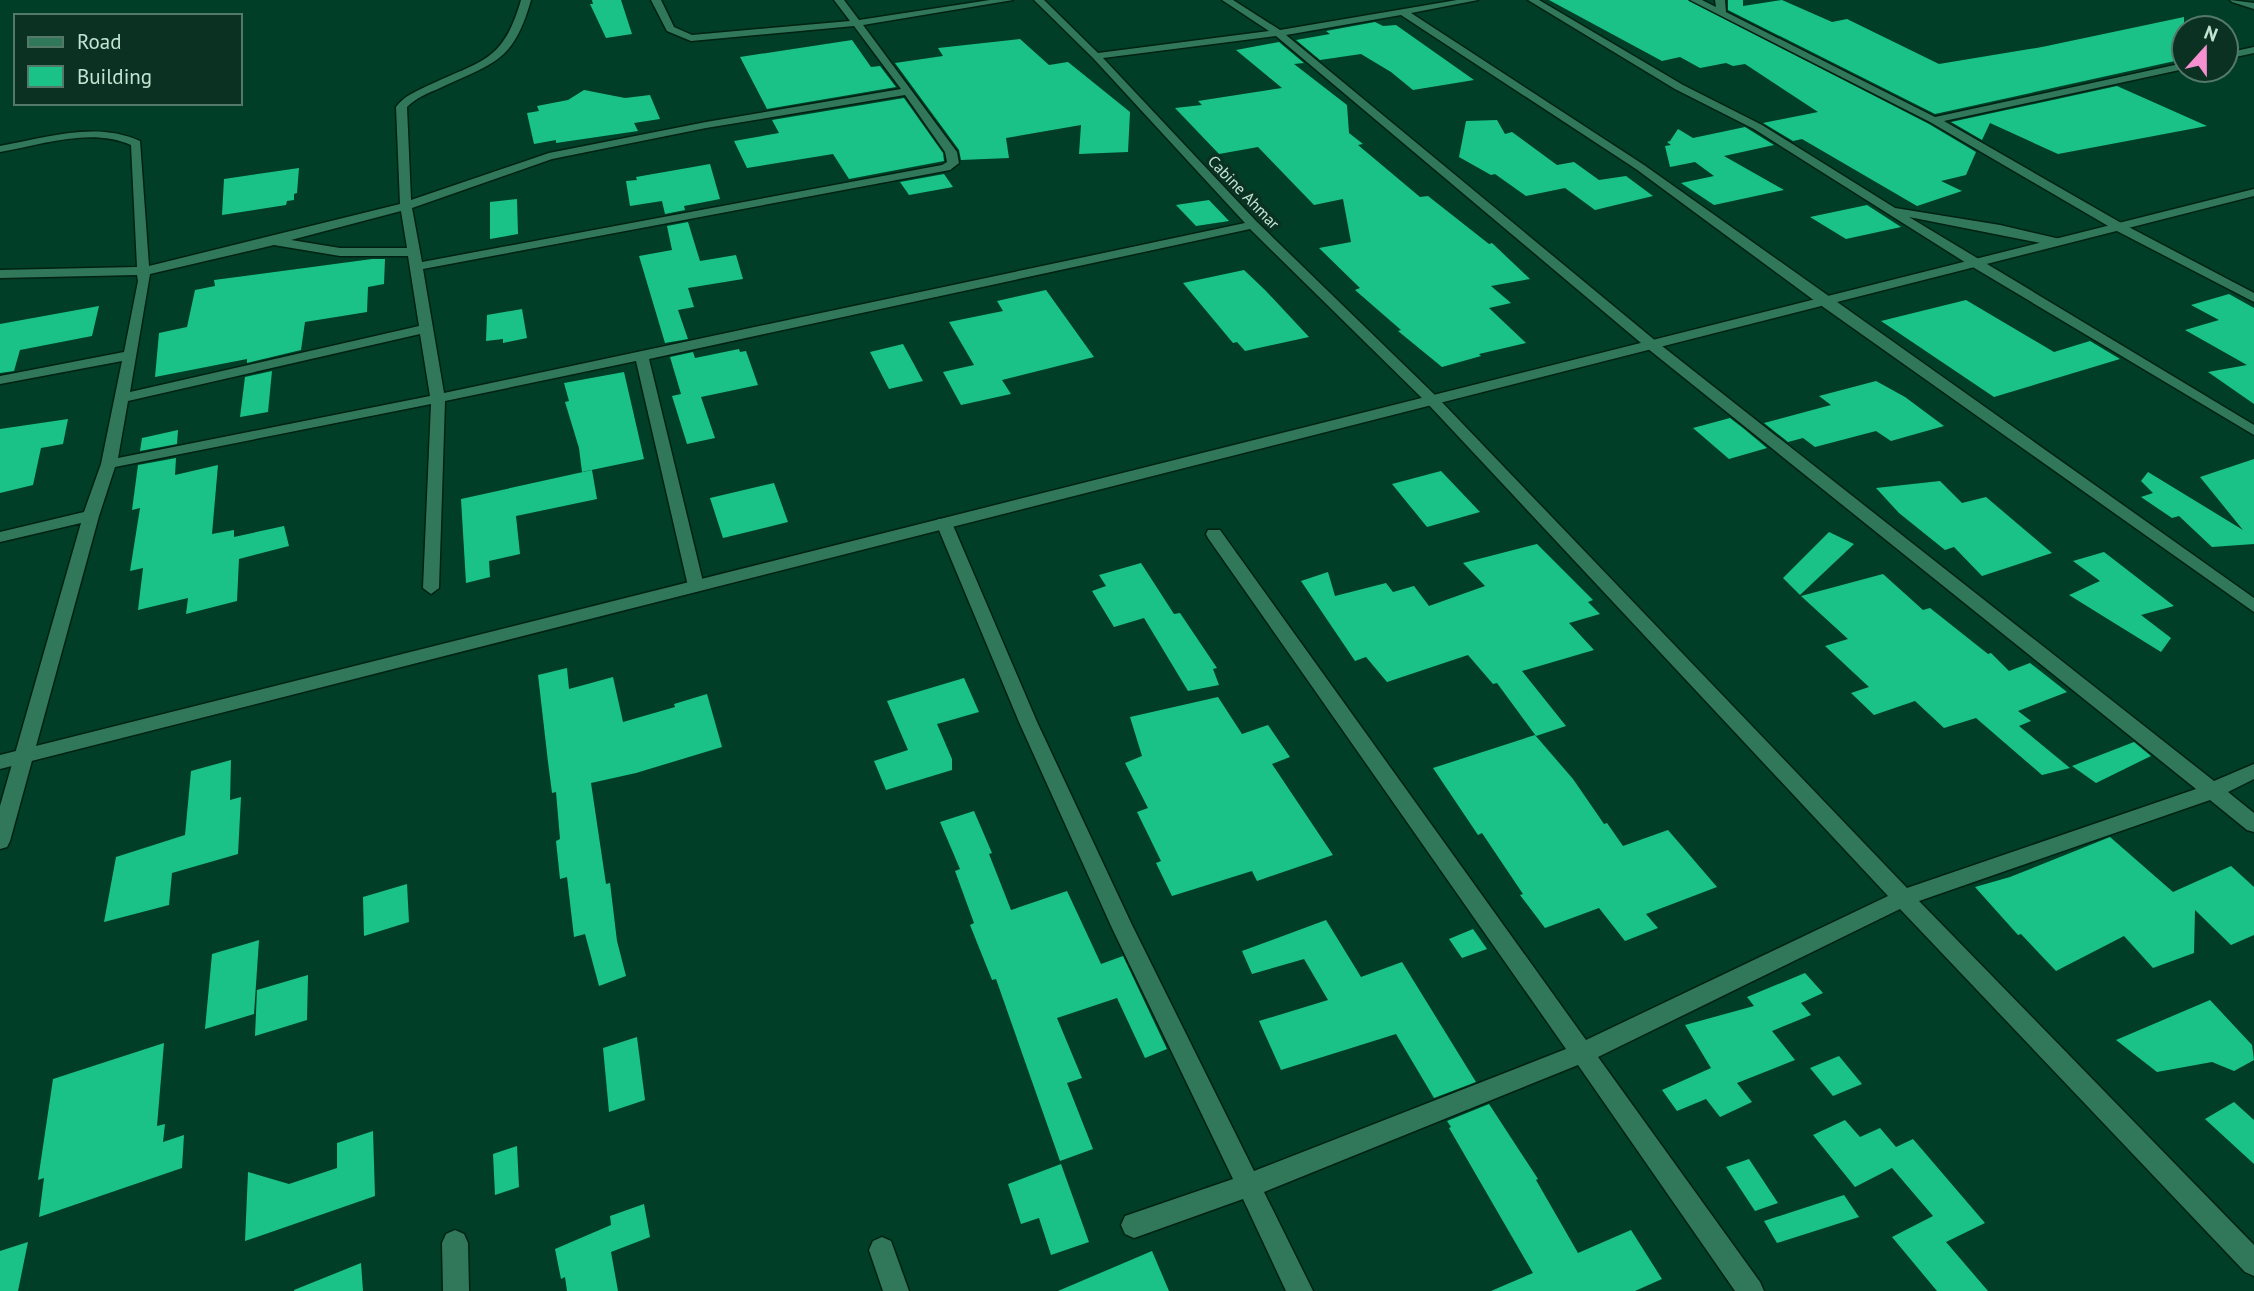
<svg xmlns="http://www.w3.org/2000/svg" width="2254" height="1291" font-family="'PT Sans',sans-serif">
<style>
.building{fill:#1ac288}
.lines{fill:none;stroke-linecap:round;stroke-linejoin:round}
.minor-casing{stroke:#002213;stroke-width:3}
.tertiary-casing{stroke:#002213;stroke-width:3}
.minor{fill:#31785a;fill-rule:evenodd}
.tertiary{fill:#31785a;fill-rule:evenodd}
.labels{text-anchor:middle;dominant-baseline:central;stroke-width:7;stroke-linejoin:round;paint-order:stroke}
.far-street-label{font-size:16px;fill:#c2e4d2;stroke:#0a3121}
</style>
<rect width="100%" height="100%" fill="#003e28"/>
<g class="building">
<path d="M592 0H621L632 34 606 38 590 4H593Z"/>
<path d="M1549 0H1688L1929 124 1976 152 1966 175 1941 181 1962 191 1917 206 1802 139 1793 141 1763 123 1818 112 1745 64 1733 66 1726 63 1700 68 1680 57 1662 61Z"/>
<path d="M1728 0H1743V6L1782 0 1832 22 1847 19 1939 64 2042 47 2184 17V59L1935 114 1728 10Z"/>
<path d="M1375 22 1383 26 1396 25 1474 80 1413 90 1391 72 1361 54 1320 60 1296 40 1330 34 1326 31Z"/>
<path d="M1020 39 1049 65 1068 62 1130 112 1128 152 1079 154 1081 125 1006 138 1009 158 961 160 959 150 895 63 943 56 938 48Z"/>
<path d="M852 40 871 67 880 66 896 87 767 109 740 57Z"/>
<path d="M1279 42 1304 63 1294 64 1347 105 1349 133 1363 144 1358 145 1420 197 1428 196 1489 244 1492 243 1530 279 1491 286 1511 303 1489 308 1526 343 1479 354 1481 356 1442 367 1398 331 1401 330 1355 290 1360 288 1319 248 1351 242 1343 199 1314 205 1258 147 1219 154 1175 108 1202 105 1198 101 1282 88 1236 50Z"/>
<path d="M2117 86 2207 126 2058 154 1990 123 1982 140 1951 122Z"/>
<path d="M584 90 625 98 650 95 660 119 634 123 638 131 556 143V140L534 144 527 113 539 111 537 106 568 100Z"/>
<path d="M904 98 943 153 944 161 849 179 833 154 747 168 734 141 779 133 772 120Z"/>
<path d="M1497 120 1505 134 1512 132 1557 165 1574 162 1599 180 1626 176 1653 196 1595 210 1565 188 1526 196 1495 174 1491 175 1459 157 1466 121Z"/>
<path d="M1745 127 1774 145 1724 156 1784 190 1714 205 1681 183 1714 176 1695 162 1670 167 1665 146 1671 145 1667 142 1670 141 1678 129 1693 138Z"/>
<path d="M710 164 720 199 684 206 685 210 665 214 662 201 630 206 626 181 637 180 636 177Z"/>
<path d="M299 168 297 193 294 194V200L287 201 286 205 222 215 224 179Z"/>
<path d="M944 174 953 187 909 195 900 182Z"/>
<path d="M517 199 518 234 490 239V202Z"/>
<path d="M1209 200 1229 221 1196 226 1176 205Z"/>
<path d="M1867 205 1901 227 1846 239 1810 217Z"/>
<path d="M688 222 700 261 736 255 743 279 688 288 694 307 678 310 688 339 665 343 639 256 672 250 667 226Z"/>
<path d="M372 259H385L384 284 368 287 367 312 305 322 301 350 247 363V359L155 377 159 333 187 327 195 290 215 286 214 280Z"/>
<path d="M1244 270 1265 290 1309 337 1245 351 1237 342 1233 343 1183 283Z"/>
<path d="M1046 290 1094 357 1002 380 1011 394 961 405 943 372 974 365 949 322 1003 311 997 301Z"/>
<path d="M2229 294 2254 308V404L2208 372 2247 365 2185 330 2219 320 2191 305Z"/>
<path d="M1966 300 2054 352 2090 341 2120 359 1994 397 1881 321Z"/>
<path d="M99 306 92 336 20 350 14 371 0 373V324Z"/>
<path d="M522 309 527 338 503 343V339L486 341 487 315Z"/>
<path d="M903 344 923 381 889 389 870 352Z"/>
<path d="M739 349 740 352 746 351 758 385 701 397 715 438 687 444 672 396 681 394 670 357 693 352 695 358Z"/>
<path d="M272 371 268 412 240 417 245 377Z"/>
<path d="M624 372 644 459 582 472 579 448 565 402 569 401 564 383Z"/>
<path d="M1876 381 1905 397 1944 426 1891 441 1876 431 1815 447 1803 438 1788 442 1764 423 1831 405 1819 396Z"/>
<path d="M1730 418 1743 428 1767 448 1729 459 1693 428Z"/>
<path d="M68 419 63 444 41 448 33 485 0 493V429Z"/>
<path d="M178 430 177 444 140 451 142 438Z"/>
<path d="M176 458 175 475 218 465 212 534 234 530V537L284 526 289 546 239 559 237 601 186 614 188 598 138 610 143 568 130 571 140 508 132 510 138 465Z"/>
<path d="M2254 459V544L2212 547 2179 516 2172 518 2141 497 2153 493 2141 481 2148 472 2243 530 2200 477Z"/>
<path d="M592 470 597 499 516 516 520 554 489 561 490 577 466 583 461 499Z"/>
<path d="M1441 471 1480 512 1427 527 1392 484Z"/>
<path d="M1940 481 1962 503 1986 497 2052 553 1982 576 1954 547 1945 550 1899 513 1876 488Z"/>
<path d="M774 483 788 522 723 538 710 498Z"/>
<path d="M1829 532 1854 544 1800 595 1783 578Z"/>
<path d="M1537 544 1593 600 1588 602 1600 614 1569 623 1594 650 1522 671 1566 726 1536 736 1497 683 1493 684 1468 655 1387 682 1366 657 1355 661 1301 581 1328 572 1335 596 1386 583 1393 592 1414 586 1429 606 1485 586 1463 563Z"/>
<path d="M2104 552 2174 606 2141 615 2171 638 2161 652 2069 595 2100 581 2073 561Z"/>
<path d="M1141 563 1174 614 1180 613 1217 668 1213 669 1219 685 1188 691 1144 618 1114 627 1092 591 1106 586 1099 575Z"/>
<path d="M1883 574 1923 610 1930 608 1988 654 1991 653 2009 671 2030 663 2067 692 2018 711 2031 721 2019 726 2070 768 2042 775 1976 718 1944 728 1915 701 1874 715 1851 693 1869 687 1825 646 1848 639 1801 596Z"/>
<path d="M567 668 569 689 613 677 623 722 675 707 674 704 707 694 722 747 636 773 591 783 606 884 610 883 617 941 626 976 599 986 585 934 574 937 567 877 560 879 556 841 560 839 556 792 552 793 548 762 538 675Z"/>
<path d="M964 678 979 712 937 724 952 759V770L886 790 874 761 908 750 887 701Z"/>
<path d="M1218 697 1242 734 1268 725 1290 757 1272 764 1333 855 1257 881 1252 871 1172 896 1156 863 1161 861 1137 812 1148 808 1125 763 1142 756 1130 717Z"/>
<path d="M1535 735 1573 779 1604 824 1607 823 1623 846 1668 830 1717 887 1646 914 1658 928 1625 941 1599 908 1545 928 1520 895 1523 894 1482 833 1478 835 1433 768Z"/>
<path d="M2134 742 2151 756 2096 783 2072 766Z"/>
<path d="M231 760 230 800 241 797 238 854 172 873 169 905 104 922 116 857 185 835 191 771Z"/>
<path d="M974 811 992 853 989 854 1011 910 1067 891 1101 964 1123 956 1167 1049 1145 1058 1117 998 1057 1018 1082 1078 1067 1083 1093 1149 1060 1161 996 979 992 980 970 925 974 923 955 871 960 869 940 822Z"/>
<path d="M2110 837 2173 892 2231 866 2254 887V935L2231 945 2195 910 2194 953 2153 968 2124 936 2056 971 2021 934 2018 935 1975 887 2010 877Z"/>
<path d="M407 884 409 922 364 936 363 897Z"/>
<path d="M1326 920 1361 977 1402 962 1476 1082 1434 1098 1396 1034 1281 1070 1259 1021 1328 1000 1304 959 1252 974 1242 951Z"/>
<path d="M1473 929 1487 949 1462 958 1449 939Z"/>
<path d="M259 940 254 1014 205 1029 212 954Z"/>
<path d="M1805 973 1823 993 1801 1003 1811 1015 1772 1031 1795 1060 1737 1083 1752 1102 1720 1117 1706 1099 1677 1111 1662 1090 1711 1068 1685 1025 1754 1006 1747 997Z"/>
<path d="M308 975 307 1020 255 1036 257 990Z"/>
<path d="M2210 1000 2252 1045 2254 1060 2234 1071 2212 1062 2157 1072 2116 1040Z"/>
<path d="M637 1037 645 1100 609 1112 603 1048Z"/>
<path d="M164 1043 157 1126 165 1124 163 1142 184 1135 182 1168 39 1217 44 1178 38 1180 53 1079Z"/>
<path d="M1839 1056 1862 1084 1833 1096 1810 1068Z"/>
<path d="M2234 1102 2254 1120V1164L2205 1119Z"/>
<path d="M1489 1104 1538 1179 1536 1180 1578 1253 1631 1230 1662 1279 1635 1291H1491L1533 1273 1449 1128 1451 1127 1447 1121Z"/>
<path d="M1845 1120 1860 1137 1880 1128 1896 1147 1913 1139 1985 1223 1946 1242 1988 1291H1937L1892 1237 1933 1216 1892 1168 1855 1187 1813 1135Z"/>
<path d="M373 1131 375 1196 245 1241 248 1172 289 1184 337 1168V1143Z"/>
<path d="M517 1146 519 1187 495 1195 493 1154Z"/>
<path d="M1749 1159 1778 1203 1755 1211 1726 1167Z"/>
<path d="M1061 1164 1089 1242 1051 1255 1039 1218 1021 1224 1008 1184Z"/>
<path d="M1844 1195 1859 1217 1777 1243 1764 1221Z"/>
<path d="M644 1204 650 1237 611 1252 618 1291H567L565 1277 561 1279 555 1249 611 1225 610 1216Z"/>
<path d="M28 1242 18 1291H0V1251Z"/>
<path d="M1152 1251 1169 1291H1058Z"/>
<path d="M361 1263 363 1291H294V1290Z"/>
</g>
<g class="lines">
<g class="minor-casing">
<g id="minor">
<path d="M521 0H531C513 63 494 62 440 88 428 93 416 98 407 107L411 200 549 153 706 122 901 89 854 26 691 41 667 31 651 0H661L674 27 692 35 850 21 834 0H844L859 20 990 0H1013L863 25 957 152 959 163 950 170 423 269 444 393 1245 223 1093 58 1034 0H1044L1098 53 1269 31 1222 0H1233L1280 30 1457 0H1478L1411 13 1644 165 2254 598V612L1819 304 1636 169 1401 15 1286 35 1657 342 2214 781 2254 764V779L2228 792 2254 813V832L2247 830 2210 800 1919 901 2254 1245V1276L2245 1272 1900 909 1598 1057 1760 1282 1764 1291H1735L1578 1065 1264 1192 1313 1291H1286L1243 1199 1134 1238 1125 1234 1121 1225 1125 1216 1233 1179 1112 928 1019 722 936 523 938 519H950L952 523 1037 722 1132 925 1254 1171 1566 1049 1208 538 1206 534 1208 530H1220L1586 1040 1888 896 1427 403 1250 229 649 359 704 586 696 592 688 586 636 361 445 401 439 588 431 594 423 588 431 404 115 467 99 516 10 841 7 847 0 849V806L81 523 0 542V532L84 512 101 464 122 361 0 384V376L124 352 138 281 137 275 0 278V270L137 267 131 145C91 127 41 145 0 152V146C46 138 95 121 140 141L149 266 400 204 396 107C404 96 415 92 427 86 481 60 503 63 521 0ZM1276 36 1647 348 2196 789 1907 888 1437 397 1257 222 1103 58ZM905 95 945 152 947 162 942 165 422 262 412 208 552 159 706 128ZM401 211 407 248H340L291 240ZM274 245 340 256H408L419 326 130 392 150 274ZM420 334 430 396 118 458 128 401Z"/>
<path d="M1528 0H1539L1683 85 1762 125 1895 208 2000 225 2060 239 2062 242 2056 246 1909 217 2254 425V435L1971 266 1754 129 1675 89Z"/>
<path d="M1690 0H1702L1716 7 1715 0H1725L1726 12 1935 117 2184 63V69L1944 121 2123 224 2254 293V302L2115 230 1930 122Z"/>
<path d="M2230 0 2254 3V9L2232 2Z"/>
<path d="M2254 47V53L2226 59V53Z"/>
<path d="M455 1230 464 1234 468 1243 469 1291H443L442 1243 446 1234Z"/>
<path d="M882 1237 891 1241 909 1291H883L869 1250 873 1241Z"/>
</g>
</g>
<g class="tertiary-casing">
<path id="tertiary" d="M2254 189V196L0 769V755Z"/>
</g>
<use href="#minor" class="minor"/>
<use href="#tertiary" class="tertiary"/>
</g>
<g class="labels">
<g class="far-street-label">
<text transform="translate(1244 192) rotate(46)">Cabine Ahmar</text>
</g>
</g>
<rect x="14" y="14" width="228" height="91" fill="#0a3121" stroke="#547968" stroke-width="2"/>
<rect x="28" y="37" width="35" height="10" fill="#31785a" stroke="#547968" stroke-width="2"/>
<text x="77" y="49" font-size="21" fill="#c2e4d2">Road</text>
<rect x="28" y="66" width="35" height="21" fill="#1ac288" stroke="#547968" stroke-width="2"/>
<text x="77" y="84" font-size="21" fill="#c2e4d2">Building</text>
<g transform="translate(2205 49) rotate(21)"><circle r="33" fill="#0a3121" stroke="#547968" stroke-width="2"/>
<path d="M0-5L12 26L0 18L-12 26Z" fill="#f690d0"/>
<text y="-10" font-size="19" font-weight="bold" text-anchor="middle" fill="#c2e4d2">N</text>
</g>
</svg>
